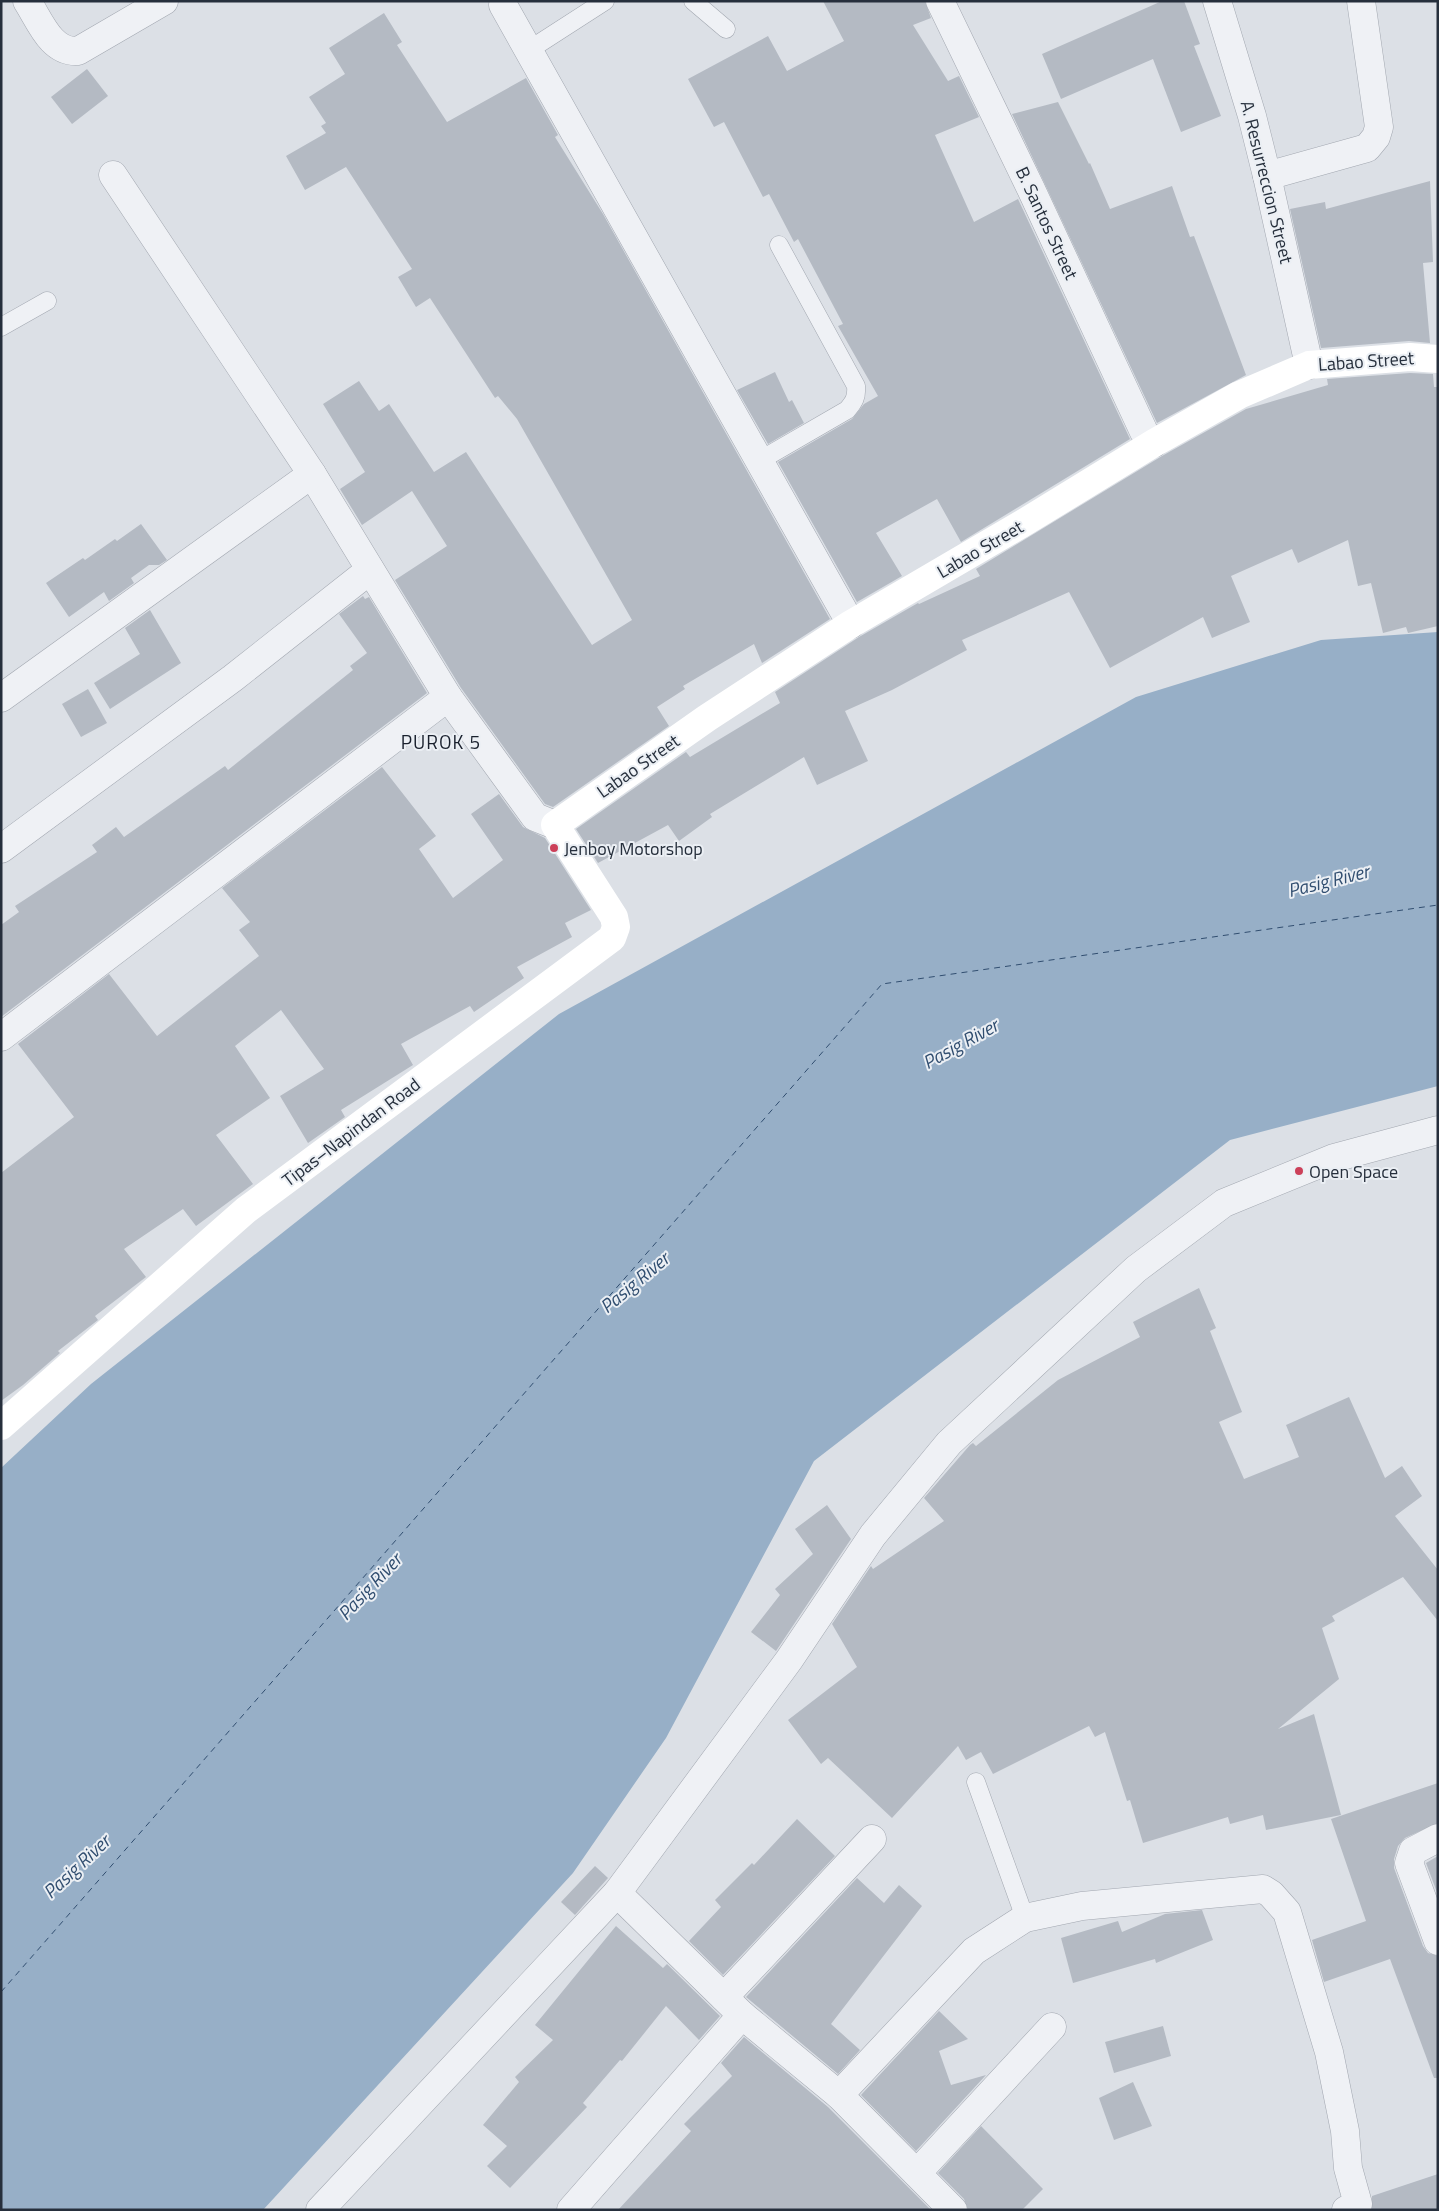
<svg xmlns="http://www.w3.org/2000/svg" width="1439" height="2211" font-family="'Titillium Web',sans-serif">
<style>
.water{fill:#97afc7}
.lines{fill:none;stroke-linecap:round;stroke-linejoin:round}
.ferry{stroke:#314e70;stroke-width:1;stroke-dasharray:6 5;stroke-linecap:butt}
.building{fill:#b4bac3}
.lane-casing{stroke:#a2a7b0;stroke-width:19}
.street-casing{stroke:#a2a7b0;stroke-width:29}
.lane{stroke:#eff1f5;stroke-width:18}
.street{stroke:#eff1f5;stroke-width:28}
.secondary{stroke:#fff;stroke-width:28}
.poi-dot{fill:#cc4059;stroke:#ebeff4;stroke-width:2}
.labels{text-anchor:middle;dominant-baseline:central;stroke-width:4;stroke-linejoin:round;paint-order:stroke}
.street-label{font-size:18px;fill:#262f3c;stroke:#ebeff4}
.poi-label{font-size:18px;fill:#262f3c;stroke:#ebeff4;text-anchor:start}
.neighbourhood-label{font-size:19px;letter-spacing:1px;fill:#19202d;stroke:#ebeff4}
.water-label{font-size:19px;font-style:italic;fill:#314e70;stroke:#ebeff4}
</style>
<rect width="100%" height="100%" fill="#dce0e6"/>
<path class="water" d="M1438 632V1086L1230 1140 814 1461 666 1738 573 1873 263 2210H1V1468L91 1384 559 1014 1136 697 1321 640Z"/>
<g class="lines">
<path class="ferry" d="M1 1992 882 984 1438 905"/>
</g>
<g class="building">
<path d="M823 1H925L931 18 913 25 948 81 959 76 979 117 935 135 974 222 1018 199 1130 439 961 542 937 499 876 533 902 576 857 602 778 462 852 419 864 404 878 396 838 326 843 324 798 239 794 242 769 194 763 197 724 122 714 127 688 79 768 36 787 71 844 41Z"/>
<path d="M1162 1H1184L1200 44 1194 46 1221 116 1181 132 1153 59 1061 99 1042 54Z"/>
<path d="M384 13 402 42 397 45 447 122 526 78 558 135 555 137 603 214 830 619 762 663 754 644 683 686 685 689 657 707 669 726 553 807 545 804 461 688 395 580 447 546 412 491 362 525 340 489 365 472 323 404 359 381 379 411 389 404 434 472 466 452 592 645 632 620 517 419 498 396 495 398 430 298 416 307 398 277 412 269 346 167 305 190 286 156 326 133 321 126 326 123 309 97 345 74 329 48Z"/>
<path d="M87 69 108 96 72 124 51 97Z"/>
<path d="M1058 102 1089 164 1090 163 1110 209 1172 186 1190 237 1194 236 1246 375 1157 423 1012 114Z"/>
<path d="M1430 181 1433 262 1423 263 1430 343 1409 341 1321 348 1290 209 1325 202 1326 209Z"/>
<path d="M775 372 789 402 792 400 804 423 768 444 737 390Z"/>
<path d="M1410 373 1433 374 1434 387H1438V626L1408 633 1406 627 1383 633 1371 583 1358 586 1348 540 1298 563 1292 549 1231 576 1250 622 1212 638 1203 617 1110 668 1069 592 962 640 967 650 892 690 845 711 868 761 817 785 804 757 710 814 712 817 679 841 668 825 598 863 576 829 686 752 690 757 780 703 775 692 859 637 918 603 919 604 980 576 976 569 1162 456 1246 409 1328 385 1327 379Z"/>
<path d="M141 524 167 560 159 565H149L131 578 134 583 109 601 104 592 69 617 46 583 83 558 85 560 115 539 117 541Z"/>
<path d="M363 596 365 599 369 597 427 693 1 1017V925L19 912 15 906 97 852 92 845 116 827 124 837 225 766 228 770 353 670 350 666 367 653 339 614Z"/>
<path d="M150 610 181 663 110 709 94 683 140 654 125 628Z"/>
<path d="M88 689 107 723 81 737 62 704Z"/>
<path d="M382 767 436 836 419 849 453 898 503 860 471 814 499 794 523 827 545 838 591 910 565 923 572 937 517 967 524 978 474 1012 470 1006 401 1044 413 1065 341 1110 345 1117 308 1143 280 1096 324 1069 281 1010 235 1046 270 1098 216 1135 253 1184 196 1226 183 1209 124 1249 146 1277 95 1316 98 1320 58 1351 60 1353 23 1385 1 1401V1173L74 1117 18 1044 109 974 157 1036 259 956 239 930 250 922 222 888Z"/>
<path d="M1199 1288 1216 1328 1210 1331 1242 1412 1219 1422 1244 1479 1299 1457 1286 1425 1349 1397 1385 1478 1402 1466 1422 1496 1395 1516 1438 1570V1621L1403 1577 1332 1616 1335 1621 1322 1628 1339 1679 1278 1729 1314 1714 1341 1815 1266 1830 1263 1815 1230 1824 1228 1817 1143 1843 1130 1800 1127 1801 1105 1732 1095 1737 1089 1726 993 1774 981 1752 966 1760 958 1746 892 1818 828 1758 821 1764 788 1720 857 1667 832 1624 871 1566 873 1569 944 1521 924 1498 970 1445 973 1443 976 1446 1058 1380 1140 1337 1133 1322Z"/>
<path d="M827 1505 851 1539 776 1651 751 1632 780 1595 775 1589 813 1554 795 1529Z"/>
<path d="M1438 1783V1823L1405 1838 1398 1846 1394 1859V1868L1423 1946 1428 1953 1438 1956V2078H1434L1390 1959 1324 1982 1312 1940 1366 1921 1331 1819Z"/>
<path d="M797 1819 835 1856 723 1975 689 1941 721 1907 715 1900 752 1863 754 1865Z"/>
<path d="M1438 1856V1895L1426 1863Z"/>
<path d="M595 1866 608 1878 575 1915 561 1902Z"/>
<path d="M857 1878 884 1903 899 1885 922 1906 831 2024 860 2050 838 2074 746 1997Z"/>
<path d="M1202 1910 1213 1940 1156 1963 1155 1959 1073 1983 1061 1938 1118 1921 1122 1932 1165 1914Z"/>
<path d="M616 1926 663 1968 667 1964 720 2016 699 2040 666 2006 622 2061 620 2060 583 2103 587 2107 510 2188 487 2166 507 2146 483 2125 519 2082 515 2077 553 2040 535 2025Z"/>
<path d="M939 2011 968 2039 939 2051 951 2085 986 2075 916 2151 861 2095Z"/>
<path d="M1163 2026 1171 2056 1114 2073 1105 2042Z"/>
<path d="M744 2037 828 2107 931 2210H618L691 2131 684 2124 732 2076 721 2063Z"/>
<path d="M1133 2082 1152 2126 1114 2140 1099 2098Z"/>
<path d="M981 2126 1043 2189 1022 2210H968L964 2199 938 2173Z"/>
<path d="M1438 2174V2210H1372V2196Z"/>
</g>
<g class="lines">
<g class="lane-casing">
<g id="lane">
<path d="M693 1 726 29"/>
<path d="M529 50 605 1"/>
<path d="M1 327 47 301"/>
<path d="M759 461 847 410C854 402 857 397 856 386L779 245"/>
<path d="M976 1782 1025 1918"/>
</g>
</g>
<g class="street-casing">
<g id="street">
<path d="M27 1C40 21 51 53 78 51L164 1"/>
<path d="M940 1 1031 189 1144 432 1154 443"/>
<path d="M1217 1 1252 116 1267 176 1309 365"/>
<path d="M503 5 851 624"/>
<path d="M113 175 312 474 448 697 535 817 555 825"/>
<path d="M1267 176 1367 148 1376 137 1379 127 1361 1"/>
<path d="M1 698 312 474"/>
<path d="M1 849 233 678 370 570"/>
<path d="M1 1037 448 697"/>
<path d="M1438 1838 1413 1851 1409 1863 1438 1941"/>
<path d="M617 1893 742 2015 839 2095 953 2210"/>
<path d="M724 1997 872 1839"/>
<path d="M839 2095 974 1951 1025 1918 1082 1906 1263 1889 1271 1894 1287 1912 1329 2052 1345 2131 1348 2168 1358 2204 1346 2210"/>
<path d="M917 2173 1052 2027"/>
<path d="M320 2210 617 1893 789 1660 873 1535 949 1443 1136 1269 1224 1203 1334 1158 1438 1130"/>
<path d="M571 2210 742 2015"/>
</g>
</g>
<use href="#lane" class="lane"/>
<use href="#street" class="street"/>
<path class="secondary" d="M1 1426 246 1210 612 938 616 927 614 917 555 825 707 718 851 624 1025 522 1154 443 1239 395 1309 365 1410 357 1438 359"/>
</g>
<g class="poi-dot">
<circle cx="554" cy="848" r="5"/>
<circle cx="1299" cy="1171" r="5"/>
</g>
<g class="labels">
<g class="street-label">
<text transform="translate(1267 182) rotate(76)">A. Resurreccion Street</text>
<text transform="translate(1047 223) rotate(65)">B. Santos Street</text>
<text transform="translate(1366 361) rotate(-4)">Labao Street</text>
<text transform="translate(980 549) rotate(-30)">Labao Street</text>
<text transform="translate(638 766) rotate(-35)">Labao Street</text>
<text transform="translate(351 1132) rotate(-37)">Tipas–Napindan Road</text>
</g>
<g class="poi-label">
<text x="564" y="848">Jenboy Motorshop</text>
<text x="1309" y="1171">Open Space</text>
</g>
<g class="neighbourhood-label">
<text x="441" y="741">PUROK 5</text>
</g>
<g class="water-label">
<text transform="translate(1328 880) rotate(-14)">Pasig River</text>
<text transform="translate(960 1043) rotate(-29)">Pasig River</text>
<text transform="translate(634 1282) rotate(-40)">Pasig River</text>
<text transform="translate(369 1586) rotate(-47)">Pasig River</text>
<text transform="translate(76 1866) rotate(-43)">Pasig River</text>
</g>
</g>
<rect width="1439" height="2211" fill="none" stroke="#262f3c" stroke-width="5"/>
</svg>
